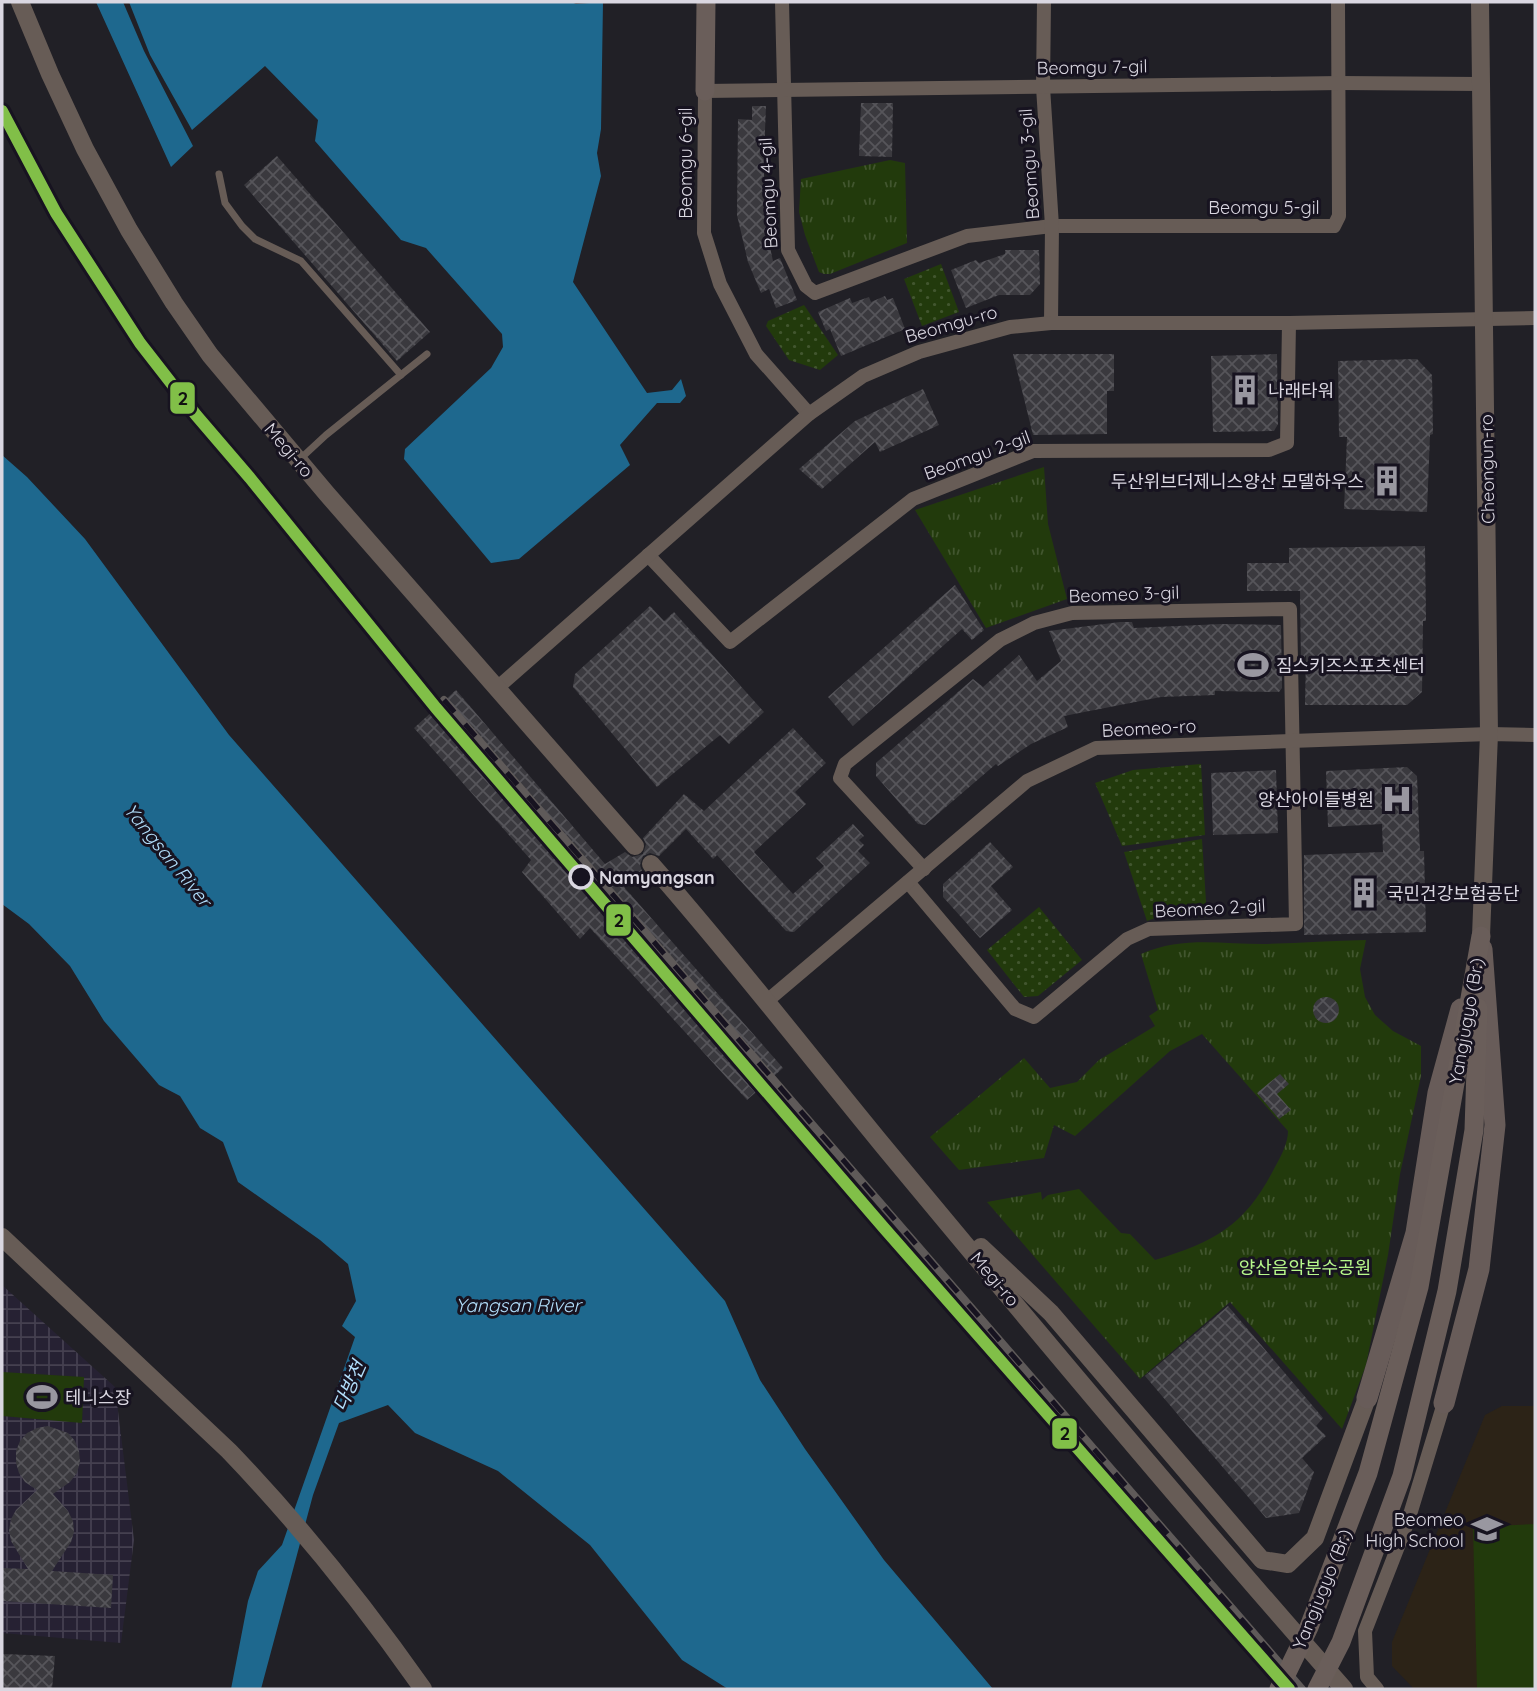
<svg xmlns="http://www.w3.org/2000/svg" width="1537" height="1691" font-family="Quicksand,'Noto Sans KR',sans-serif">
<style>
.industrial{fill:url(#industrial-grid)}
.education{fill:#2c2317}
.grass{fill:url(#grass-dots)}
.park{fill:url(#park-tufts)}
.pitch{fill:#223a0c}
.water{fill:#1e688e}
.building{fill:url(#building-cross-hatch)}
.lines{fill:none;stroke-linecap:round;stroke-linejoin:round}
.service{stroke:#675c56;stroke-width:7}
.minor{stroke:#675c56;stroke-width:14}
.tertiary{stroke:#675c56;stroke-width:18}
.secondary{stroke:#6a5e5a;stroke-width:19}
.primary{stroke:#685c59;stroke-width:21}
.rail-casing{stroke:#5f5a59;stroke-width:8}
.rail{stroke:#171320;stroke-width:5;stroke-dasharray:16;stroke-linecap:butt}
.secondary-bridge{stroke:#6a5e5a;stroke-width:19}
.metro-1-casing{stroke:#171320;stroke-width:18}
.metro-1{stroke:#81bf48;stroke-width:12}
.stop-dot{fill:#171320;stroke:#dad7e1;stroke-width:3.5}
.labels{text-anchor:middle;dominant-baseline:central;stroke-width:6;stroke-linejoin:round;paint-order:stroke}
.street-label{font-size:18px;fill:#dad7e1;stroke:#171320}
.poi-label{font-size:18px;fill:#dad7e1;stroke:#171320;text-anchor:start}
.stop-label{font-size:18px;font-weight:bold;fill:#dad7e1;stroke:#171320;text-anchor:start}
.park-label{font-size:18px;fill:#b7f88b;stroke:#171320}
.water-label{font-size:19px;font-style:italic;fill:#b1defb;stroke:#171320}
.line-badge{stroke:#171320;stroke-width:2.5}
.pale-badge-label{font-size:19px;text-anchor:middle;font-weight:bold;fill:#111}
</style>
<defs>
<pattern id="industrial-grid" width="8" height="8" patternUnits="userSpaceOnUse" patternTransform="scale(1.75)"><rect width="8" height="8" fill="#262133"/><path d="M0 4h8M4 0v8" fill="none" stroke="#454050"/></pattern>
<pattern id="grass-dots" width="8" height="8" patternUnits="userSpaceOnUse" patternTransform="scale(1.75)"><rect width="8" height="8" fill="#223a0c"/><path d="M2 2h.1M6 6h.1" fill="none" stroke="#42562f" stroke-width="1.8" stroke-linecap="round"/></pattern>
<pattern id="park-tufts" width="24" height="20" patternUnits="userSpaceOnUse" patternTransform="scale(1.75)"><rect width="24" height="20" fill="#223a0c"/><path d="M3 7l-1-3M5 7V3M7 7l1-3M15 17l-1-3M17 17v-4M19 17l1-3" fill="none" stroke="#42562f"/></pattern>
<pattern id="building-cross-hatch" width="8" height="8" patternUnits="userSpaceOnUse" patternTransform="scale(1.75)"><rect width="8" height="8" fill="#3a393e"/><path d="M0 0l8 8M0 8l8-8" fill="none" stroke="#56555a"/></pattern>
</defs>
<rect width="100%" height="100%" fill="#212026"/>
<path class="industrial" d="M2 1285 115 1387 134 1540 121 1643 2 1633Z"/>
<path class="education" d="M1502 1406H1535V1689H1414L1392 1666V1642L1485 1415Z"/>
<g class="grass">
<path d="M941 264 959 312 922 326 904 279Z"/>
<path d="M804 305 838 355 820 370 789 360 766 326 768 321Z"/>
<path d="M1201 764 1205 835 1122 846 1095 783 1133 770Z"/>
<path d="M1202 839 1207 917H1158L1147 921 1124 852Z"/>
<path d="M1039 907 1082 960 1038 996 1024 997 987 950Z"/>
</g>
<g class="park">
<path d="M890 160 905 163 907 243 830 274H824L819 272 805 235 799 212 801 179Z"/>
<path d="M1044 467 1048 524 1067 599 986 628 915 510Z"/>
<path d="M1366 940 1360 969 1365 997 1375 1015 1393 1031 1421 1046V1076L1400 1174 1388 1255 1366 1365 1342 1429 1230 1302 1140 1379 987 1202 1041 1192 1042 1200 1048 1195 1079 1189 1121 1233 1130 1234 1155 1260C1215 1242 1246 1225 1275 1167 1281 1156 1288 1143 1288 1131L1202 1034 1170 1051 1075 1136 1054 1125 1044 1158 959 1170 930 1137 1024 1058 1050 1088 1077 1082 1099 1060 1155 1026 1149 1016 1158 1010 1141 954C1182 936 1220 944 1263 944 1297 943 1332 941 1366 940Z"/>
</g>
<g class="pitch">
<path d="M2 1372 84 1377 82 1423 2 1416Z"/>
<path d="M1535 1524V1689H1477L1473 1527Z"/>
</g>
<g class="water">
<path d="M96 2H123L144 51 193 146 171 167Z"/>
<path d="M129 2H571L576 4 603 2 601 129 597 153 601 176 573 282 647 393 672 390 681 379 686 396 680 403H657L620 445 630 465 519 559 491 563 404 459 405 449 491 368 503 347 502 334 426 248 401 240 315 141 318 120 265 66 192 130 150 55Z"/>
<path d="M2 455 27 477 85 539 229 735 725 1301 760 1380 805 1449 884 1560 993 1689H728L682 1660 590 1545 498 1471 415 1433 388 1405 339 1423 313 1495 261 1689H231L248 1601 258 1571 282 1545 355 1337 342 1326 356 1301 348 1264 320 1240 238 1182 223 1142 200 1128 180 1096 159 1085 104 1021 70 966 29 924 2 904Z"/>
</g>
<g class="building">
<path d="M861 103H893L892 157 859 156Z"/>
<path d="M752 106H766L764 154 770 153V170L764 173 765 204 771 228 766 229 773 261 780 258 797 300 776 308 769 289 761 293 748 262 737 215 738 119 752 120Z"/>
<path d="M277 156 430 332 397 361 244 185Z"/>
<path d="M1005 250H1039L1040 284 1030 295H999L966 308 951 270 976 260 979 263 1005 254Z"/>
<path d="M885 296 887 300 893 298 905 329 841 356 830 329 826 331 818 312 850 298 852 303 869 297 871 302Z"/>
<path d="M1013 354H1114V391H1107V434L1033 435Z"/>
<path d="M1277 354 1278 424 1274 431 1213 432 1211 356Z"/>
<path d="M1417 359 1432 375 1433 434 1430 435 1427 512 1344 509 1347 437H1339L1338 361Z"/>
<path d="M923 389 939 425 880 452 875 442 822 489 799 469 855 421Z"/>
<path d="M1425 546 1426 621H1423L1422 692 1407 705H1305L1306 655 1301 662 1300 591H1247V563H1289V548Z"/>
<path d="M955 585 984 630 972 640 962 629 853 726 828 697Z"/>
<path d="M650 606 664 621 674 612 764 712 729 744 720 735 657 787 573 687 575 674Z"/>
<path d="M1120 622H1132L1134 628 1221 624 1281 625 1282 688 1279 692 1215 691V695L1161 697 1064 716 1068 727 1031 744 998 766 996 764 925 825 918 824 876 776V763L973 679 983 687 1019 655 1037 681 1061 661 1049 631Z"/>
<path d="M456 690 605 864 625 852 632 857 643 854 646 844 643 838 684 794 704 811 793 728 826 763 795 792 806 804 754 852 793 894 824 866 816 858 853 824 864 836 859 840 864 845 858 851 870 863 794 932 786 931 717 855 713 859 686 829 659 856 650 853 643 856 640 865 642 871 624 887 783 1068 747 1100 590 928 580 939 522 872 531 860 414 728Z"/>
<path d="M1407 767 1417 776 1420 851H1424L1426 932 1304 935V855L1383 852 1382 824 1328 827 1326 771Z"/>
<path d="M1276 770 1278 833 1213 835 1211 773Z"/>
<path d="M990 842 1013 867 991 886 1012 910 980 938 943 897V884Z"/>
<circle cx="1326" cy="1010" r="13"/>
<path d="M1280 1074 1289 1084 1277 1094 1291 1110 1279 1119 1257 1093Z"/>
<path d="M1228 1306 1323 1418 1316 1426 1326 1436 1302 1458 1314 1472 1299 1513 1266 1518 1145 1376Z"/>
<path d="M48 1426 68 1433 75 1441 79 1451 80 1462 77 1473 70 1482 53 1494 68 1511 73 1521 74 1532 71 1542 52 1571 113 1575 111 1608 2 1601V1568L28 1569 11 1541 9 1530 11 1519 16 1510 37 1490 25 1482 19 1473 16 1463V1451L20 1441 27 1433 37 1428Z"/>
<path d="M2 1654 55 1656 52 1689H2Z"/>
</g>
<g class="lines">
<g class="service">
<path d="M219 174 225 203 242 226 255 239 301 261 401 375"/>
<path d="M299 460 326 435 427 354"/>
</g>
<g class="minor">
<path d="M782 2 788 250 806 286 815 293 967 236 1052 226H1334L1339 216 1338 2"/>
<path d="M1044 2 1043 87 1052 226 1051 323"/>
<path d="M809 414 756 354 720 284 704 233 705 91 1340 83 1480 84"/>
<path d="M648 555 730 642 913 499 1033 451 1269 450 1287 443 1289 323"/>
<path d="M497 688 809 414 863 376 919 352 1010 327 1051 323H1289L1535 318"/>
<path d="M908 882 1015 1009 1034 1017 1127 939 1149 929 1296 924 1290 609 1072 613 1034 623 1000 640 845 764 840 778 924 869"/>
<path d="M767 1001 1027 781 1096 748 1489 734 1535 735"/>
<path d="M1377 1689 1367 1677 1365 1631 1408 1521 1444 1403"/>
</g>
<g class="tertiary">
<path d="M20 2 50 74 85 149 129 230 174 303 210 355 327 494 635 846"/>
<path d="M1480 2 1489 734 1481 936"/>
<path d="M651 864C732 956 807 1053 885 1148 1036 1330 1188 1512 1344 1689"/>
<path d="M2 1237 229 1451C300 1525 364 1605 423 1689"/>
<path d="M981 1247 1051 1313 1262 1560 1288 1564 1315 1538 1367 1398"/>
</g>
<path class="secondary" d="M705 91 706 2"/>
<g class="primary">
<path d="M1367 1398 1416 1233 1438 1093 1461 1009"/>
<path d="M1444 1403 1479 1269 1495 1125 1482 949"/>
</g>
<g class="rail-casing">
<path id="rail" d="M444 700 1302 1689"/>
</g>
<use href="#rail" class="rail"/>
<g class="secondary-bridge">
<path d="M1279 1689 1309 1627 1368 1473 1419 1287 1481 936"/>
<path d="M1317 1689 1341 1642 1402 1476 1447 1291 1474 1130 1478 1008"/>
</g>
<g class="metro-1-casing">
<path id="metro-1" d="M2 111 56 213 140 343 196 415 250 478 436 708 884 1228 1289 1689"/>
</g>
<use href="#metro-1" class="metro-1"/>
</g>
<defs>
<g id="building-bare" transform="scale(2.415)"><path d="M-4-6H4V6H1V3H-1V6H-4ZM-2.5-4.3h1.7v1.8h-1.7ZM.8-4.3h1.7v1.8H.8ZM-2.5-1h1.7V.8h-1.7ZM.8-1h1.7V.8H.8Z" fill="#9997a0" stroke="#171320" stroke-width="2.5" paint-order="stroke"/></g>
<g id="stadium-bare" transform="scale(2.415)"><path d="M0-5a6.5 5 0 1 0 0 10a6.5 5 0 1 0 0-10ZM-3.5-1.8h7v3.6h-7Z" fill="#9997a0" stroke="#171320" stroke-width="2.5" paint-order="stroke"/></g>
<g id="hospital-bare" transform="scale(2.415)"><path d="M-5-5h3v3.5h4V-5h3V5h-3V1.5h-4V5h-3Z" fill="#9997a0" stroke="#171320" stroke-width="2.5" paint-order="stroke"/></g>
<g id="school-bare" transform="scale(2.415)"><path d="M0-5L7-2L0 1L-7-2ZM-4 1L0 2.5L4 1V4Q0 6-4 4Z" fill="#9997a0" stroke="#171320" stroke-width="2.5" paint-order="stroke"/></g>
</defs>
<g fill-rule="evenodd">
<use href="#building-bare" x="1245" y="390"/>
<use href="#building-bare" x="1387" y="481"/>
<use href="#stadium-bare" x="1253" y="665"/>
<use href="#hospital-bare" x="1397" y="799"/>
<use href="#building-bare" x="1364" y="893"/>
<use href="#stadium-bare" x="42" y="1397"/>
<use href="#school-bare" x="1487" y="1529"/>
</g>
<circle class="stop-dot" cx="581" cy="877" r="11"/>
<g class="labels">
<g class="street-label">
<text transform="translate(1092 67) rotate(-1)">Beomgu 7-gil</text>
<text transform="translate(685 163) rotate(-90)">Beomgu 6-gil</text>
<text transform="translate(1029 164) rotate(-94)">Beomgu 3-gil</text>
<text transform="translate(768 193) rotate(-93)">Beomgu 4-gil</text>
<text x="1264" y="207">Beomgu 5-gil</text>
<text transform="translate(951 324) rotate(-16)">Beomgu-ro</text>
<text transform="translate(289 450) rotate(50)">Megi-ro</text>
<text transform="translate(977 455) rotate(-20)">Beomgu 2-gil</text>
<text transform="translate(1487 469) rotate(-91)">Cheongun-ro</text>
<text transform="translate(1124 594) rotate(-2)">Beomeo 3-gil</text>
<text transform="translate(1149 728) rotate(-3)">Beomeo-ro</text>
<text transform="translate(1210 908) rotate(-3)">Beomeo 2-gil</text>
<text transform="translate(1466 1021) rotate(-80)">Yangjugyo (Br.)</text>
<text transform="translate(995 1279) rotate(50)">Megi-ro</text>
<text transform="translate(1322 1589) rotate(-68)">Yangjugyo (Br.)</text>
</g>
<g class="poi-label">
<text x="1268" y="390">나래타워</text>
<text x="1364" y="481" text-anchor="end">두산위브더제니스양산 모델하우스</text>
<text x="1276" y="665">짐스키즈스포츠센터</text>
<text x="1374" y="799" text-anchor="end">양산아이들병원</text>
<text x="1387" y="893">국민건강보험공단</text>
<text x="65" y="1397">테니스장</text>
<text x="1464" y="1519" text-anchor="end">Beomeo<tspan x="1464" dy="21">High School</tspan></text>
</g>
<g class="stop-label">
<text x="599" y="877">Namyangsan</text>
</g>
<g class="park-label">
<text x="1305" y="1267">양산음악분수공원</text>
</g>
<g class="water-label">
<text transform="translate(168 855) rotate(51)">Yangsan River</text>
<text x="518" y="1305">Yangsan River</text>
<text transform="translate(349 1386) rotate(-66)">다방천</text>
</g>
</g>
<g class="line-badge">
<rect x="169" y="381" width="27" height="34" rx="7" fill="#81bf48"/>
<rect x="605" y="903" width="27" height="34" rx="7" fill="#81bf48"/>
<rect x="1051" y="1417" width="27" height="33" rx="7" fill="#81bf48"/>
</g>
<g class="pale-badge-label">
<text x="183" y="405">2</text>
<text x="619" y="927">2</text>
<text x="1065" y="1440">2</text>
</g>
<rect width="1537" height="1691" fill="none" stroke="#dad7e1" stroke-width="7"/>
</svg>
